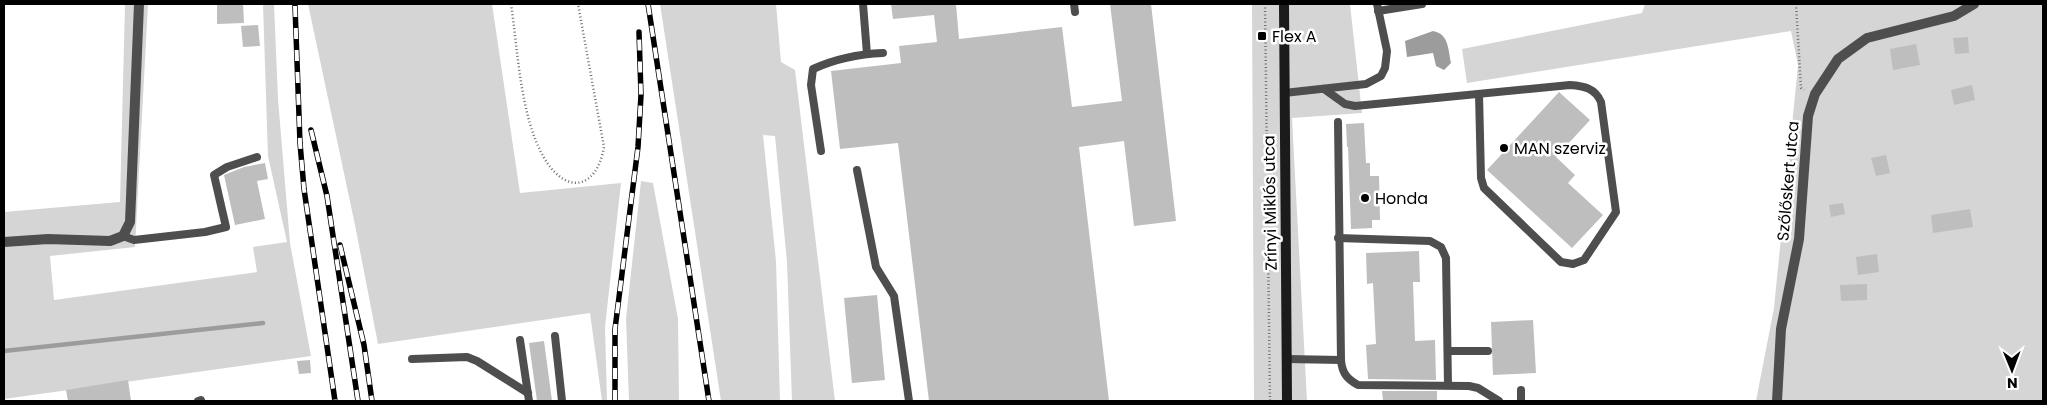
<svg xmlns="http://www.w3.org/2000/svg" width="2047" height="405" font-family="Poppins,sans-serif">
<style>
.green{fill:#d5d5d5}
.water{fill:#9c9c9c}
.lines{fill:none;stroke-linecap:round;stroke-linejoin:round}
.stream{stroke:#9c9c9c;stroke-width:4.5}
.building{fill:#bebebe}
.path{stroke:#707070;stroke-width:2.5;stroke-dasharray:1 2.5;stroke-linecap:butt}
.service{stroke:#4e4e4e;stroke-width:8}
.minor{stroke:#4e4e4e;stroke-width:10}
.secondary{stroke:#1b1b1b;stroke-width:10}
.rail-casing{stroke:#000;stroke-width:5.5}
.rail{stroke:#fff;stroke-width:4;stroke-dasharray:11;stroke-linecap:butt}
.poi-dot{fill:#000;stroke:#fff;stroke-width:2}
.labels{text-anchor:middle;dominant-baseline:central;stroke-width:5;stroke-linejoin:round;paint-order:stroke}
.poi-label{font-size:16px;fill:#000;stroke:#fff;text-anchor:start}
.street-label{font-size:16px;fill:#000;stroke:#fff}
</style>
<rect width="100%" height="100%" fill="#fff"/>
<g class="green">
<path d="M125 4H148L135 247 50 256 54 300 257 272 253 247 287 242 268 156 263 4H274L278 99 290 243 311 356 4 399V212L120 202Z"/>
<path d="M308 4H492L520 193 621 183 605 327 607 401H602L590 313 378 344 355 225Z"/>
<path d="M660 4H776L781 62 795 70 835 401H792L787 262 775 136 763 135 776 261 780 401H721Z"/>
<path d="M1252 4H1350L1362 113 1292 118 1307 401H1254Z"/>
<path d="M1645 4H2043V401H1756L1774 308 1798 65 1791 31 1467 83 1462 49 1642 13Z"/>
<path d="M641 181 653 183 678 319 679 401H629L626 319Z"/>
</g>
<path class="water" d="M1433 31C1449 34 1448 49 1451 63L1444 70 1436 66 1433 53 1407 57 1405 41Z"/>
<g class="lines">
<path class="stream" d="M4 351 263 323"/>
</g>
<g class="building">
<path d="M217 4H243L244 23 217 24Z"/>
<path d="M891 4H956L959 39 1062 27 1072 107 1122 101 1110 4H1151L1176 221 1134 226 1124 141 1079 147 1109 401H929L898 143 840 149 831 71 901 63 899 46 937 42 934 15 893 19Z"/>
<path d="M258 25 260 46 243 47 241 26Z"/>
<path d="M1968 37 1969 53 1955 54 1953 38Z"/>
<path d="M1916 44 1920 65 1893 70 1890 49Z"/>
<path d="M1972 85 1975 100 1954 105 1951 90Z"/>
<path d="M1559 92 1590 120 1556 157 1575 175 1568 183 1603 215 1572 248 1487 170Z"/>
<path d="M1364 123 1366 163H1370V176H1379L1380 220H1372V228L1351 229 1348 147H1347L1346 124Z"/>
<path d="M1886 155 1890 173 1876 176 1871 158Z"/>
<path d="M265 163 268 179 257 181 265 219 235 225 224 175 244 167Z"/>
<path d="M1843 203 1845 214 1831 217 1829 205Z"/>
<path d="M1970 209 1973 227 1933 233 1931 215Z"/>
<path d="M1419 251 1420 282H1413L1415 341 1435 340 1436 380 1368 379 1366 345 1376 344 1373 283 1367 284 1366 253Z"/>
<path d="M1877 254 1879 272 1858 275 1856 257Z"/>
<path d="M1867 284V300L1841 301 1840 285Z"/>
<path d="M877 295 885 380 852 383 844 298Z"/>
<path d="M1533 320 1536 373 1493 375 1491 322Z"/>
<path d="M544 341 552 401H537L529 343Z"/>
<path d="M310 360 311 373 299 374 297 361Z"/>
<path d="M128 380 131 401H68L66 390Z"/>
<path d="M1382 391H1437V401H1383Z"/>
</g>
<g class="lines">
<g class="path">
<path d="M511 4C518 51 520 114 543 156 564 194 596 192 604 147L578 4"/>
<path d="M1265 4 1270 401"/>
<path d="M1796 4 1801 88 1804 90"/>
</g>
<g class="service">
<path d="M863 4 867 54"/>
<path d="M1074 4 1075 12"/>
<path d="M1378 11 1422 4"/>
<path d="M1324 89 1345 104 1355 106 1570 85C1584 86 1595 88 1601 102L1616 212 1584 260 1573 264 1561 262 1484 188 1481 178 1479 94"/>
<path d="M1284 93 1366 84 1381 76 1385 68 1387 51 1377 4"/>
<path d="M1338 122 1341 360"/>
<path d="M821 151 811 85 813 69C835 59 859 54 883 53"/>
<path d="M857 170 876 267 894 296 909 401"/>
<path d="M123 236 134 240 205 232 226 227 214 175 227 167 257 157"/>
<path d="M1338 238 1430 241 1441 247 1446 258 1448 385"/>
<path d="M555 336 562 401"/>
<path d="M520 340 529 401"/>
<path d="M1448 351H1488"/>
<path d="M412 359 467 357 477 361 528 393"/>
<path d="M1287 359 1341 360C1342 373 1347 379 1358 385L1469 386 1478 388 1499 401"/>
<path d="M1521 390V401"/>
<path d="M198 401 201 400"/>
</g>
<g class="minor">
<path d="M4 242 48 239 110 241 123 236 130 222 139 4"/>
<path d="M1777 401 1781 329 1799 239 1808 116 1815 94 1838 59 1867 38 1954 16 1974 4"/>
</g>
<path class="secondary" d="M1284 4 1287 401"/>
<g class="rail-casing">
<g id="rail">
<path d="M648 4 709 401"/>
<path d="M295 6 300 143 304 189 335 401"/>
<path d="M311 130 327 196 358 401"/>
<path d="M340 245 364 345 372 401"/>
<path d="M615 401V329L638 147 641 95 639 32"/>
</g>
</g>
<use href="#rail" class="rail"/>
</g>
<g class="poi-dot">
<rect x="1257" y="31" width="10" height="10" rx="2.5"/>
<circle cx="1504" cy="148" r="5"/>
<circle cx="1365" cy="198" r="5"/>
</g>
<g class="labels">
<g class="poi-label">
<text x="1272" y="36">Flex A</text>
<text x="1514" y="148">MAN szerviz</text>
<text x="1375" y="198">Honda</text>
</g>
<g class="street-label">
<text transform="translate(1788 181) rotate(-85)">Szőlőskert utca</text>
<text transform="translate(1270 203) rotate(-91)">Zrínyi Miklós utca</text>
</g>
</g>
<rect width="2047" height="405" fill="none" stroke="#000000" stroke-width="10"/>
<g transform="translate(2012 370) rotate(179)" stroke="#ffffff" stroke-width="4" paint-order="stroke">
<path d="M0-4L9 19L0 12L-9 19Z" fill="#000000"/>
<text y="-8" font-size="14" font-weight="bold" text-anchor="middle" fill="#000000">N</text>
</g>
</svg>
